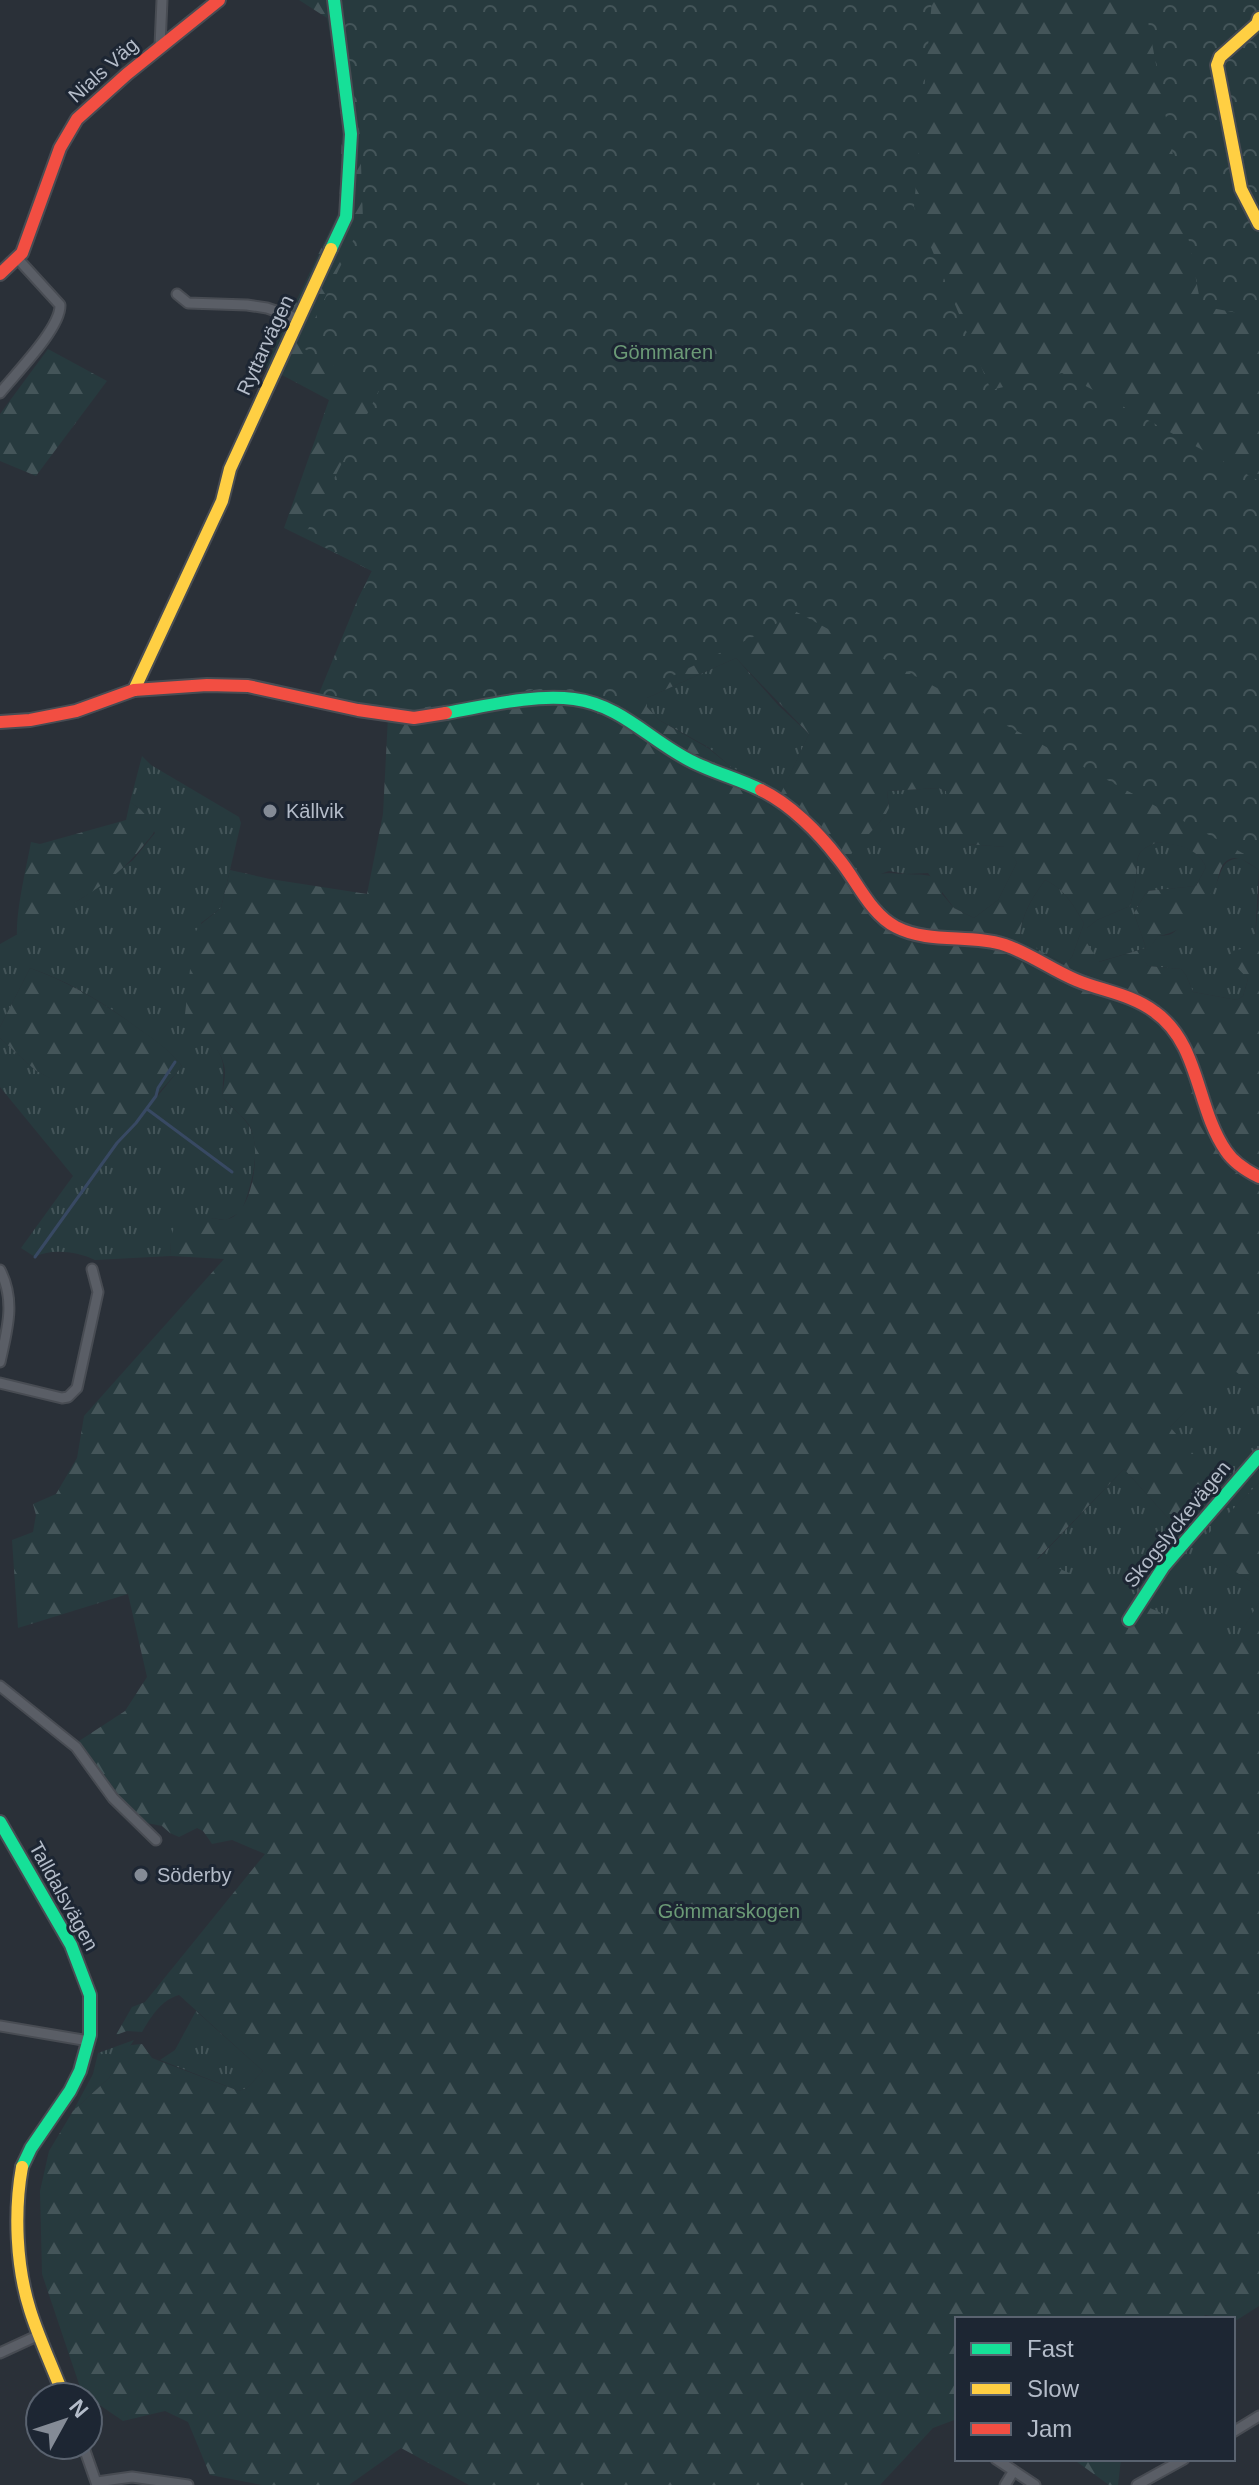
<svg xmlns="http://www.w3.org/2000/svg" width="1259" height="2485" font-family="Arial,sans-serif">
<style>
.grass{fill:url(#grass-tufts)}
.forest{fill:url(#forest-firs);fill-rule:evenodd}
.park{fill:url(#park-crowns)}
.lines{fill:none;stroke-linecap:round;stroke-linejoin:round}
.stream{stroke:#384963;stroke-width:3}
.street-casing{stroke:#484c53;stroke-width:13}
.fast-casing{stroke:#484c53;stroke-width:16}
.slow-casing{stroke:#484c53;stroke-width:16}
.jam-casing{stroke:#484c53;stroke-width:16}
.street{stroke:#5a5e66;stroke-width:9}
.fast{stroke:#16e098;stroke-width:12}
.slow{stroke:#ffcf43;stroke-width:12}
.jam{stroke:#f24e42;stroke-width:12}
.poi-dot{fill:#848b96;stroke:#1d2633;stroke-width:3}
.labels{text-anchor:middle;dominant-baseline:central;stroke-width:6;stroke-linejoin:round;paint-order:stroke}
.street-label{font-size:20px;fill:#b4bcc9;stroke:#1d2633}
.park-label{font-size:20px;fill:#6b9a76;stroke:#1d2633}
.poi-label{font-size:20px;fill:#b4bcc9;stroke:#1d2633;text-anchor:start}
</style>
<defs>
<pattern id="grass-tufts" width="24" height="20" patternUnits="userSpaceOnUse" patternTransform="scale(2)"><rect width="24" height="20" fill="#273a3e"/><path d="M3 7l-1-3M5 7V3M7 7l1-3M15 17l-1-3M17 17v-4M19 17l1-3" fill="none" stroke="#445559"/></pattern>
<pattern id="forest-firs" width="22" height="20" patternUnits="userSpaceOnUse" patternTransform="scale(2)"><rect width="22" height="20" fill="#273a3e"/><path d="M5 1l3.5 6h-7zM16 11l3.5 6h-7z" fill="#445559"/></pattern>
<pattern id="park-crowns" width="20" height="18" patternUnits="userSpaceOnUse" patternTransform="scale(2)"><rect width="20" height="18" fill="#273a3e"/><path d="M2 6a3 3 0 1 1 6 0M12 15a3 3 0 1 1 6 0" fill="none" stroke="#445559"/></pattern>
</defs>
<rect width="100%" height="100%" fill="#2a3038"/>
<g class="grass">
<path d="M736 658 778 705 809 734 781 794 731 767 708 747 659 720 647 707V698Z"/>
<path d="M142 756 151 765 239 817 241 823 221 908 201 923 207 1039C231 1060 221 1071 223 1098 231 1107 243 1116 249 1126 263 1148 250 1191 241 1212L226 1220 211 1218 170 1242 171 1256 95 1260C78 1252 52 1248 35 1257L21 1248 73 1176 0 1087V1038L35 1070 136 1123 182 1066C171 1051 154 1040 139 1029 104 1003 71 982 30 968L0 1027V944L84 897 133 860 155 833 140 809 130 802Z"/>
<path d="M939 788 946 791 967 844 1006 847 1017 862 998 900 974 918 954 908 928 873 906 874 889 871 861 881 844 861 885 816 889 807 887 791Z"/>
<path d="M1158 842C1179 845 1196 846 1206 867L1196 886 1147 891 1134 913 1146 948 1098 962 1087 943V928L1097 920 1130 906C1132 897 1135 888 1136 878 1138 856 1134 851 1158 842Z"/>
<path d="M1240 858 1259 870 1255 938 1240 968 1248 979 1243 996 1237 1000 1193 992 1186 975 1181 969 1148 966 1142 958 1158 936C1162 935 1167 936 1171 934 1180 930 1208 897 1214 888 1223 873 1219 860 1240 858Z"/>
<path d="M1045 880C1065 889 1073 905 1084 923L1072 957 1065 964 1020 940C1020 917 1032 898 1045 880Z"/>
<path d="M1230 1366 1259 1390V1483L1197 1546 1259 1587V1603L1233 1645 1037 1560 1124 1469 1177 1528 1169 1428Z"/>
<path d="M196 2011 263 2071 247 2088 239 2091 160 2060 175 2050Z"/>
<path d="M134 2040 109 2078 73 2111 93 2074 98 2053Z"/>
</g>
<g class="forest">
<path d="M299 0H1259V870C1251 865 1240 855 1230 859 1218 864 1220 878 1215 887 1201 910 1186 932 1158 936L1143 958 1148 966 1181 969 1186 975 1193 992 1237 1000 1243 996 1248 979 1230 960 1232 951 1250 947 1255 938 1259 895V1390L1230 1367 1170 1427 1216 1480 1177 1528 1124 1469 1037 1559 1233 1644 1259 1603V2306L1237 2320 1205 2315 1201 2319H957V2419L933 2428 880 2485H469L401 2448 349 2485H262L210 2475 188 2422 165 2411 123 2421 82 2393 42 2274 40 2191 49 2151 73 2111 109 2078 125 2050 131 2045 142 2044 152 2058 239 2091 247 2088 263 2071 179 1995C161 2000 151 2017 142 2032L127 2031 116 2035 132 2007 145 2002 265 1854 232 1840 212 1844 203 1831 197 1828 179 1837 170 1833 162 1826 147 1823 129 1809 79 1741 125 1711 147 1677 128 1594 18 1628 12 1540 33 1532 36 1515 33 1504 56 1494 77 1458 84 1416 224 1259 171 1256 170 1242 174 1227C186 1221 196 1217 210 1218 215 1218 222 1221 228 1219 254 1213 262 1145 249 1125 242 1115 231 1107 223 1098 222 1087 227 1075 224 1065 219 1040 192 1036 185 1014L194 934 201 924 221 908 230 870 270 879 367 894 383 814 388 716 357 601 372 571 284 528 329 400 265 366 339 211 342 130 337 76 327 18ZM736 658 809 734 781 793 731 767 708 748 659 720 647 707V698ZM939 788 946 791 950 836 967 844 1005 847 1017 862 998 900 974 918 954 908 942 894V881C928 873 920 875 905 874 887 873 877 872 861 881L845 861 885 816 889 808 887 791ZM1158 842C1179 846 1196 846 1206 867L1196 886 1147 891 1134 913 1146 948 1099 962 1087 943V928L1097 920 1130 906C1132 897 1135 888 1136 879 1138 856 1134 851 1158 842ZM1045 880C1065 889 1073 905 1084 923L1072 957 1064 964 1020 939C1020 917 1032 898 1045 880Z"/>
<path d="M48 349 107 381 36 476 0 461V414Z"/>
<path d="M130 802 140 809 155 825C155 835 149 838 143 846 112 886 62 910 17 935 16 910 26 869 31 842L40 844 126 820Z"/>
<path d="M30 968C71 983 104 1003 139 1029 155 1040 171 1051 182 1066 172 1079 161 1089 152 1101 143 1112 137 1122 127 1131L66 1087 35 1070 0 1038V1027Z"/>
<path d="M1259 1483V1587L1196 1546Z"/>
<path d="M1073 2459H1121L1118 2485H1109Z"/>
</g>
<g class="park">
<path d="M340 0H932L914 207 991 390 1062 373 1259 481V862L793 610 771 628 621 701 540 689 408 710 357 705 318 696 357 601 372 571 304 537 379 391 301 347 363 220 360 136Z"/>
<path d="M1144 0H1259V317L1201 306Z"/>
</g>
<g class="lines">
<g class="stream">
<path d="M147 1109 232 1172"/>
<path d="M35 1257 117 1143 136 1123 156 1096 158 1088 175 1062"/>
</g>
<g class="street-casing">
<g id="street">
<path d="M160 46 162 0"/>
<path d="M177 294 188 303 247 305 267 308 299 319"/>
<path d="M0 393C15 374 61 328 60 305L18 259"/>
<path d="M0 1270C16 1301 7 1330 0 1362"/>
<path d="M0 1383 62 1398 68 1397 77 1388 98 1292 92 1269"/>
<path d="M0 1686 76 1747 113 1798 156 1840"/>
<path d="M0 2026 89 2041"/>
<path d="M0 2353 39 2335"/>
<path d="M1233 2432 1259 2416"/>
<path d="M83 2445 97 2485"/>
<path d="M996 2459 1035 2485"/>
<path d="M97 2482 132 2477 188 2485"/>
<path d="M1005 2485 1013 2472"/>
<path d="M1137 2485 1184 2459"/>
</g>
</g>
<g class="fast-casing">
<g id="fast">
<path d="M331 249 346 217 351 134 334 0"/>
<path d="M446 713C487 706 532 694 574 699 622 705 651 742 693 762 715 773 739 779 761 790"/>
<path d="M1129 1620 1164 1566 1259 1456"/>
<path d="M0 1822 71 1945 90 1995V2035L80 2071 70 2091 31 2148 22 2167"/>
</g>
</g>
<g class="slow-casing">
<g id="slow">
<path d="M1259 18 1257 24 1220 57 1217 65 1241 189 1259 224"/>
<path d="M134 690 222 501 230 469 331 249"/>
<path d="M22 2167C14 2211 16 2266 30 2310 39 2339 53 2368 64 2397"/>
</g>
</g>
<g class="jam-casing">
<g id="jam">
<path d="M0 274 22 253 60 148 77 119 127 74 219 0"/>
<path d="M0 722 30 720 76 711 134 690 207 685 248 686 358 710 414 718 446 713"/>
<path d="M761 790C790 804 818 832 838 858 856 879 870 914 896 927 929 944 971 934 1005 945 1029 953 1052 970 1076 980 1102 991 1131 994 1155 1012 1200 1044 1196 1108 1226 1151 1234 1163 1247 1171 1259 1177"/>
</g>
</g>
<use href="#street" class="street"/>
<use href="#fast" class="fast"/>
<use href="#slow" class="slow"/>
<use href="#jam" class="jam"/>
</g>
<g class="poi-dot">
<circle cx="270" cy="811" r="8"/>
<circle cx="141" cy="1875" r="8"/>
</g>
<g class="labels">
<g class="street-label">
<text transform="translate(103 70) rotate(-42)">Nials Väg</text>
<text transform="translate(265 345) rotate(-65)">Ryttarvägen</text>
<text transform="translate(1177 1524) rotate(-51)">Skogslyckevägen</text>
<text transform="translate(64 1896) rotate(61)">Talldalsvägen</text>
</g>
<g class="park-label">
<text x="663" y="352">Gömmaren</text>
<text x="729" y="1911">Gömmarskogen</text>
</g>
<g class="poi-label">
<text x="286" y="811">Källvik</text>
<text x="157" y="1875">Söderby</text>
</g>
</g>
<rect x="955" y="2317" width="280" height="144" fill="#1d2633" stroke="#59626f" stroke-width="2"/>
<rect x="971" y="2343" width="40" height="12" fill="#16e098" stroke="#59626f" stroke-width="2"/>
<text x="1027" y="2357" font-size="24" fill="#b4bcc9">Fast</text>
<rect x="971" y="2383" width="40" height="12" fill="#ffcf43" stroke="#59626f" stroke-width="2"/>
<text x="1027" y="2397" font-size="24" fill="#b4bcc9">Slow</text>
<rect x="971" y="2423" width="40" height="12" fill="#f24e42" stroke="#59626f" stroke-width="2"/>
<text x="1027" y="2437" font-size="24" fill="#b4bcc9">Jam</text>
<g transform="translate(64 2421) rotate(50)"><circle r="38" fill="#1d2633" stroke="#59626f" stroke-width="2"/>
<path d="M0-6L14 30L0 20L-14 30Z" fill="#848b96"/>
<text y="-12" font-size="22" font-weight="bold" text-anchor="middle" fill="#b4bcc9">N</text>
</g>
</svg>
